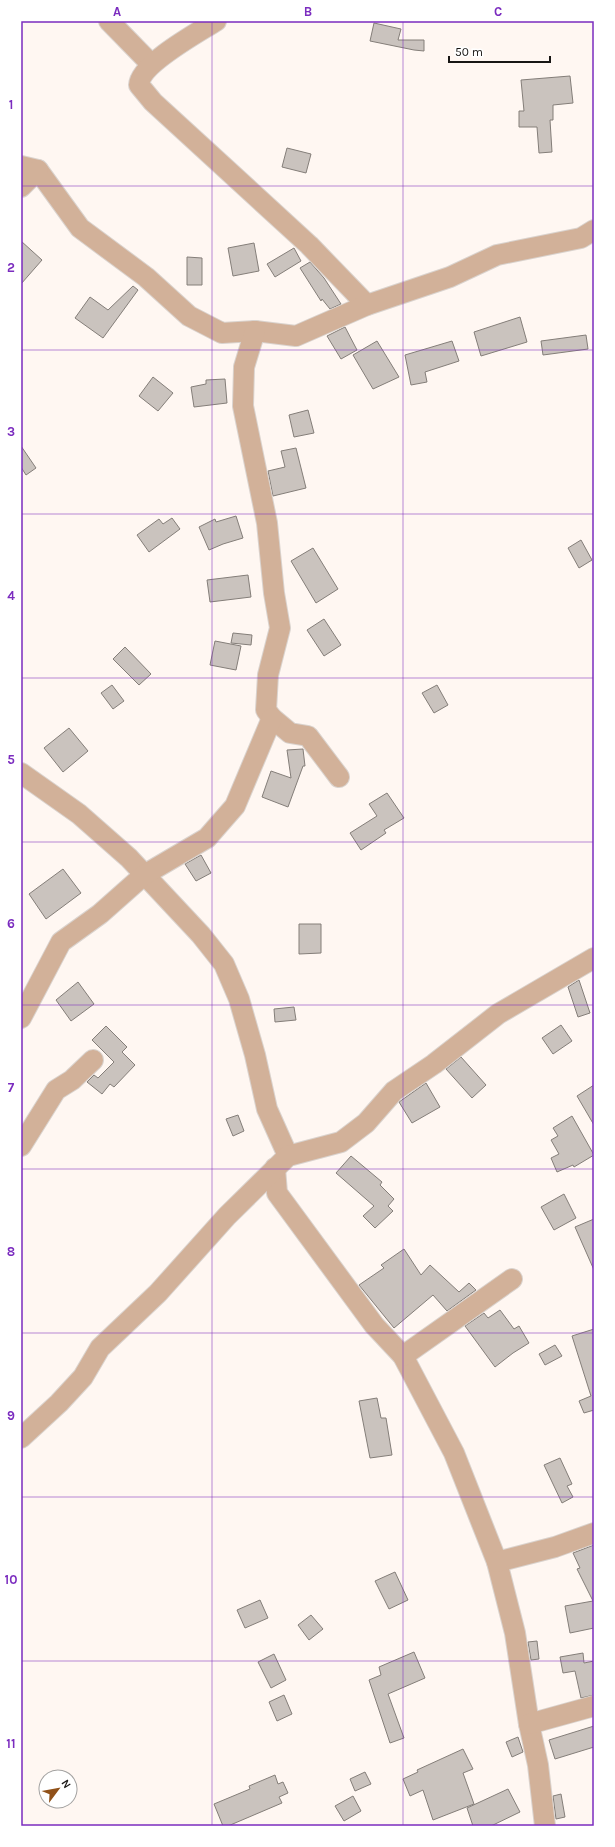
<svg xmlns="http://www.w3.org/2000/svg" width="615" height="1847" font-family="Karla,sans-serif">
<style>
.building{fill:#cac3be;stroke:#847e79}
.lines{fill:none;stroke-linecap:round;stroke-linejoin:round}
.minor-casing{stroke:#dad3ce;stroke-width:22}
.minor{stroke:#d2b199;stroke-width:20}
.grid{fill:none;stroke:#7b2cbf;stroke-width:1;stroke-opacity:0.55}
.neatline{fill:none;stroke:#7b2cbf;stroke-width:1.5}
.grid-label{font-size:13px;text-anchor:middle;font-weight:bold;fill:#7b2cbf}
</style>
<rect width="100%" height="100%" fill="#fff7f2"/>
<g class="building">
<path d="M374 23 401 29 398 40H424V51L414 50 370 41Z"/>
<path d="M570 76 573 103 553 105V120H550L552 152 539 153 537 127H519V111H524L521 80Z"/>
<path d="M287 148 311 154 306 173 282 167Z"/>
<path d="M21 241 42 260 21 284Z"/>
<path d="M254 243 259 271 233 276 228 248Z"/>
<path d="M294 248 301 261 275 277 267 264Z"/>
<path d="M187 257 202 258V285H187Z"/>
<path d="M310 262 324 278 341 304 330 309 322 299 321 301 300 268Z"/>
<path d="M133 286 138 290 103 338 75 318 90 297 108 310Z"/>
<path d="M520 317 527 342 481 356 474 332Z"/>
<path d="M345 327 357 350 341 359 327 336Z"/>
<path d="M586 335 588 349 543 355 541 341Z"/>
<path d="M377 341 399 377 373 389 353 355Z"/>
<path d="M452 341 459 361 425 372 427 382 411 385 405 355Z"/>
<path d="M153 377 173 393 158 411 139 396Z"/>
<path d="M225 379 227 403 194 407 191 387 206 384V380Z"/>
<path d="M308 410 314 433 294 437 289 415Z"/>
<path d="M21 446 36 468 26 475 21 467Z"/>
<path d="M296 448 306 488 273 496 268 471 285 467 281 451Z"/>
<path d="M236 516 243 538 223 544 209 550 199 527 215 519 216 522Z"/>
<path d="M172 518 180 529 149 552 137 535 159 519 163 524Z"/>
<path d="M581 540 592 560 579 568 568 548Z"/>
<path d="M313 548 338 589 316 603 291 561Z"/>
<path d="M248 575 251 597 210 602 207 580Z"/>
<path d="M324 619 341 645 324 656 307 630Z"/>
<path d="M233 633 252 635 251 645 231 643Z"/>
<path d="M215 641 241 646 236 670 210 665Z"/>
<path d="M125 647 151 674 139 685 113 659Z"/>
<path d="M112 685 124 701 113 709 101 693Z"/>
<path d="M437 685 448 705 434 713 422 693Z"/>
<path d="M69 728 88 751 63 772 44 748Z"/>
<path d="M303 749 305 766H303L288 807 262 797 271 771 291 778 287 750Z"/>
<path d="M387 793 404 818 384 830 386 833 361 850 350 833 377 816 369 804Z"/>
<path d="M201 855 211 873 196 881 185 864Z"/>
<path d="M63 869 81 893 46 919 29 894Z"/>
<path d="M299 924H321V953L299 954Z"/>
<path d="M579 980 590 1013 578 1017 568 987Z"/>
<path d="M78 982 94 1004 71 1021 56 1000Z"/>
<path d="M294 1007 296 1020 275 1022 274 1009Z"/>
<path d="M561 1025 572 1041 553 1054 542 1038Z"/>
<path d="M106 1026 127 1047 122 1052 135 1065 114 1087 110 1084 102 1094 87 1082 94 1075 98 1078 114 1062 92 1040Z"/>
<path d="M461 1057 486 1085 472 1098 446 1069Z"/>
<path d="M426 1083 440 1107 412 1123 399 1102Z"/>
<path d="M594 1085V1125L577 1096Z"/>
<path d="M238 1115 244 1131 233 1136 226 1119Z"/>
<path d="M572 1116 594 1155 574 1167 573 1165 557 1172 551 1158 559 1154 551 1140 558 1136 553 1128Z"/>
<path d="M351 1156 382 1182 380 1185 394 1199 388 1206 393 1211 375 1228 363 1216 374 1206 336 1173Z"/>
<path d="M564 1194 576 1218 554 1230 541 1207Z"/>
<path d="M594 1219V1270L575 1227Z"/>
<path d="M404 1249 421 1275 430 1265 459 1292 469 1283 476 1290 447 1311 433 1295 394 1328 359 1285 384 1268 381 1265Z"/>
<path d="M500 1310 514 1329 519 1326 529 1343 513 1353 495 1367 465 1326 484 1313 488 1318Z"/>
<path d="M594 1329V1410L584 1413 579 1401 591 1396 572 1336Z"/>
<path d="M555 1345 562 1356 545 1365 539 1354Z"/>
<path d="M377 1398 381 1418H386L392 1455 370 1458 359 1401Z"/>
<path d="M560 1458 572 1484 567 1486 573 1497 562 1503 544 1465Z"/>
<path d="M594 1545V1628L570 1633 565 1606 593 1601 577 1569 580 1568 573 1553Z"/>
<path d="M395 1572 408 1600 389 1609 375 1581Z"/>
<path d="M260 1600 268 1618 245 1628 237 1610Z"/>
<path d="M311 1615 323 1629 309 1640 298 1625Z"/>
<path d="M537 1641 539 1659 531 1660 528 1642Z"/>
<path d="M414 1652 425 1678 388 1694 404 1738 390 1743 369 1680 381 1675 379 1667Z"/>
<path d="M583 1653 584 1663 594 1661V1695L581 1698 575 1671 563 1673 560 1657Z"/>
<path d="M274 1654 286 1680 271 1688 258 1662Z"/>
<path d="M284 1695 292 1714 277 1721 269 1702Z"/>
<path d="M594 1726V1747L555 1759 549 1740Z"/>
<path d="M518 1737 523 1752 512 1757 506 1742Z"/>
<path d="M463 1749 473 1769 463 1773 474 1804 433 1820 423 1790 410 1796 403 1779 418 1772 417 1770Z"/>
<path d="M365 1772 371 1784 355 1791 350 1779Z"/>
<path d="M275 1775 278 1784 283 1782 288 1793 279 1797 282 1803 228 1826H223L214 1804 250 1789 249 1786Z"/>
<path d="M508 1789 520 1812 491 1826H473L467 1808Z"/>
<path d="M561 1794 565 1817 556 1819 553 1796Z"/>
<path d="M353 1796 361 1811 344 1821 335 1806Z"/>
</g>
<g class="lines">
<g class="minor-casing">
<g id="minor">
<path d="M109 21 151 64"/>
<path d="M216 21C197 33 140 64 139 85L153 102 309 245 367 305"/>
<path d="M21 166 38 170 80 228 146 277 189 316 222 333 255 331 296 336 367 305 450 277 497 255 581 238 594 230"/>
<path d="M21 187 38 170"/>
<path d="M255 331 244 367 243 406 267 523 274 593 280 628 268 675 266 710 272 718 290 733 308 736 339 777"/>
<path d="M21 773 79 814 129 858 201 935 224 964 239 999 255 1055 267 1109 288 1156"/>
<path d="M21 1018 61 942 100 914 144 875 207 838 235 806 272 718"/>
<path d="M21 1146 56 1090 72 1080 93 1060"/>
<path d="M275 1168 277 1193 374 1325 403 1356 454 1453 497 1562 515 1633 529 1724 538 1765 545 1826"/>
<path d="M403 1356 512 1279"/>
<path d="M21 1438 59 1403 83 1377 100 1348 158 1293 227 1216 288 1156 341 1142 366 1123 394 1091 434 1064 498 1014 594 958"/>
<path d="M497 1562 555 1547 594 1533"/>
<path d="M529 1724 594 1706"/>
</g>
</g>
<use href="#minor" class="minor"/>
</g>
<path class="grid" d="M212 21V1826M403 21V1826M21 186H594M21 350H594M21 514H594M21 678H594M21 842H594M21 1005H594M21 1169H594M21 1333H594M21 1497H594M21 1661H594"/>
<rect width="615" height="1847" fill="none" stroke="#ffffff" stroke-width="44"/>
<g transform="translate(58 1789) rotate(58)"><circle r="19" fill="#ffffff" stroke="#a3a2a1"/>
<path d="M0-3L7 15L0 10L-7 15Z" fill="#905119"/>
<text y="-6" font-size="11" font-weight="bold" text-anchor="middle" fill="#181614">N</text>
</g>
<path d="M449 56v6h101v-6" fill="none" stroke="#181614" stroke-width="2"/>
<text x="455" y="56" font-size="12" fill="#181614" stroke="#ffffff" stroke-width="3" paint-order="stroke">50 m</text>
<rect x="22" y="22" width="571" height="1803" class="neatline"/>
<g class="grid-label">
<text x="117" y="16">A</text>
<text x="308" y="16">B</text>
<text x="498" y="16">C</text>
<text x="11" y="109">1</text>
<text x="11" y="272">2</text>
<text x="11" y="436">3</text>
<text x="11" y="600">4</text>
<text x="11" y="764">5</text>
<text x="11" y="928">6</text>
<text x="11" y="1092">7</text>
<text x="11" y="1256">8</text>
<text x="11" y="1420">9</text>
<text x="11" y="1584">10</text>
<text x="11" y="1748">11</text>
</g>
</svg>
